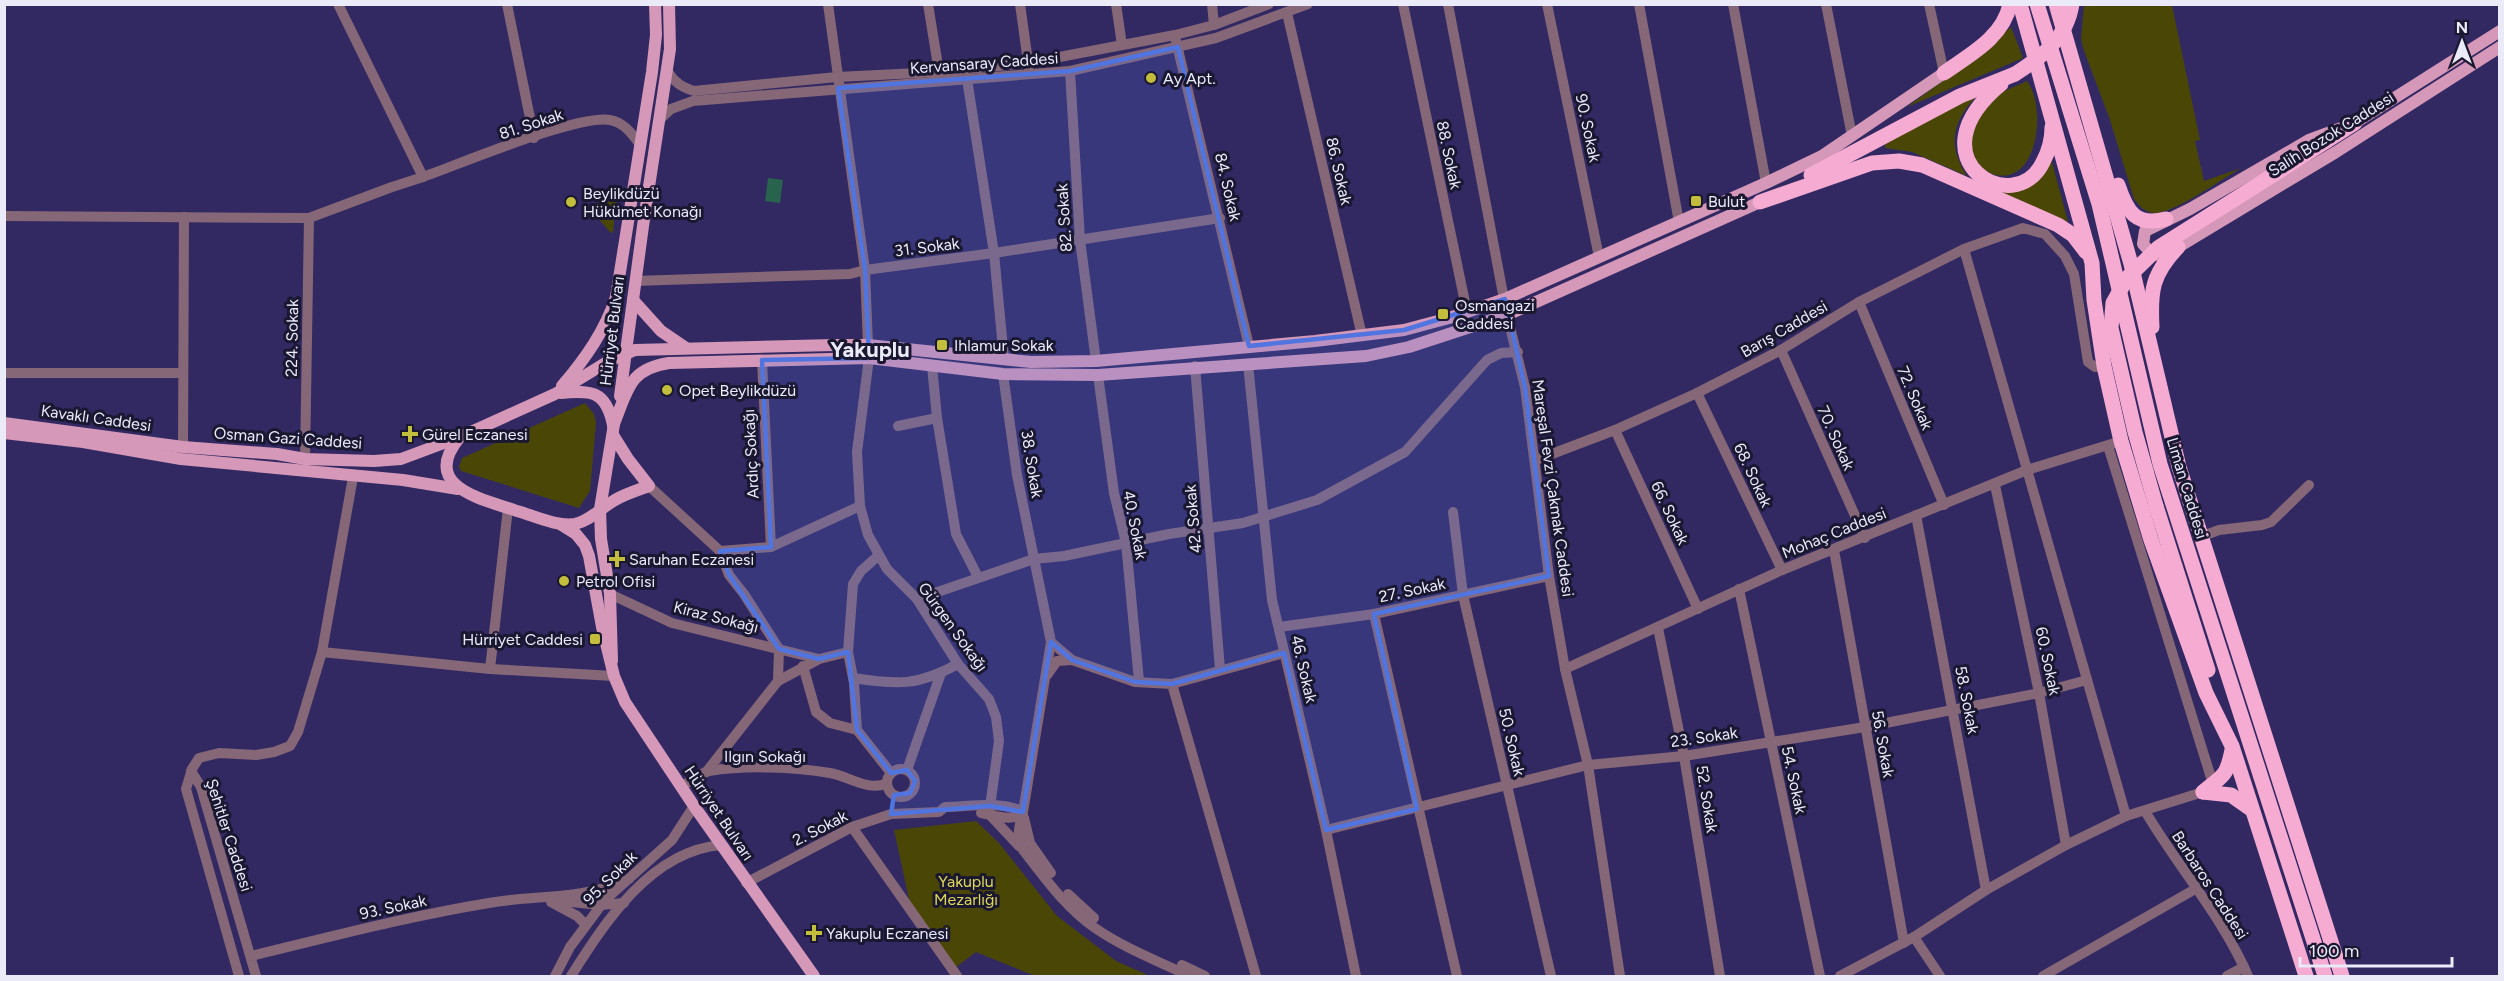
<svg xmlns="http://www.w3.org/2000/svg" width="2504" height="981" font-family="Figtree,sans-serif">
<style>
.green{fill:#4a4706}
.water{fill:#28634d}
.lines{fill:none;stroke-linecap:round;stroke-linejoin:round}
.minor{stroke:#856777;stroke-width:10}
.major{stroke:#d598b8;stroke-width:12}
.highway{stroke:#f5abd2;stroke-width:15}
.highway-bridge{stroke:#f5abd2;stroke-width:15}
.marked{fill:#5075e0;fill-opacity:0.2;stroke:#5075e0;stroke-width:4.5;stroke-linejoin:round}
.poi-dot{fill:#c3bd3e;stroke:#1a1731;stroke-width:2}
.labels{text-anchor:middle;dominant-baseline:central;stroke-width:6;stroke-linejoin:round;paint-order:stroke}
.street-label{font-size:16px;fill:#eaeaf9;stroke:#1a1731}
.poi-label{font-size:16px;fill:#eaeaf9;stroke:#1a1731;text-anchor:start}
.park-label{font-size:16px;fill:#ded856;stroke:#1a1731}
.district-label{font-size:22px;font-weight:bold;fill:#eaeaf9;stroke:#1a1731}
</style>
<rect width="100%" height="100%" fill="#322963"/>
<g class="green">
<path d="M2084 5H2172L2200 140 2195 141 2204 181 2241 168C2224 178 2170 216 2153 213 2144 212 2139 205 2134 199L2110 120 2083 48 2081 39Z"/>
<path d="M2011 27 2023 58 1907 107 1982 52Z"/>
<path d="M2027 81C2046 105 2040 184 1995 175 1988 173 1981 167 1975 163L1969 137 1980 114 2002 92Z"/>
<path d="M1980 93C1953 119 1946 143 1967 176L1912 152 1885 148V142Z"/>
<path d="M2050 155 2068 222 1995 191 2015 187Z"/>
<path d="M614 189H617L613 233 610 232 596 216 598 201Z"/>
<path d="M585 403 594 414 596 423 590 491 579 508 461 471 459 467 462 458Z"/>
<path d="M976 821 999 843 1057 916 1116 961 1150 976H1035L976 952 955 968 912 913 894 830Z"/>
</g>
<path class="water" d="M768 178 783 180 780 203 765 201Z"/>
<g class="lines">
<g class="minor">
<path d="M507 4 534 138"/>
<path d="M828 4 865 270 868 345"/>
<path d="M928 4 939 72 938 79"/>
<path d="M1020 4 1029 69"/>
<path d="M1116 4 1122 45"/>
<path d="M1212 4 1214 25"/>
<path d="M1403 4 1467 312"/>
<path d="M1448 4 1507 315 1525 387 1549 576 1565 669 1588 765 1620 976"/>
<path d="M1547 4 1599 257"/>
<path d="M1639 4 1679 222"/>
<path d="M1733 4 1766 183"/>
<path d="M1826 4 1852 136"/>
<path d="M1929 4 1944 73"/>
<path d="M1287 13 1362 336"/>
<path d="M1176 41 1249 346"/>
<path d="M667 70C674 82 681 87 694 91L837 77 939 72 1028 63 1175 35 1214 25 1269 4"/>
<path d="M1070 71 1080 240 1096 361"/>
<path d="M967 79 994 253 1004 359"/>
<path d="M659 120 671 109 693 101 1070 71 1216 38 1308 4"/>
<path d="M423 177C460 164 578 114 610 120 624 122 633 135 641 146"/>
<path d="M4 216 309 218 392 187 423 177 338 4"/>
<path d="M1964 249 2126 816"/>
<path d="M635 281 850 274 865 270 994 253 1220 218"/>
<path d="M1859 302 1944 505"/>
<path d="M1781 350 1865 538"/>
<path d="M869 358 857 452 860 506 868 535 887 569 917 599 958 664 989 699 996 717 999 741 989 814"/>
<path d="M762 360 771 547"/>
<path d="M1248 364 1272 600 1326 830 1356 976"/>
<path d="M932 366 937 418 956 534 978 577"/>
<path d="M1195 366 1220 669"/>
<path d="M4 373H181"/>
<path d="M1003 374 1017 475 1051 642 1072 660 1135 682 1172 684 1256 976"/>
<path d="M1098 375 1114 493 1126 543 1139 681"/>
<path d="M1697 393 1782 570"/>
<path d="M898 426 937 418"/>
<path d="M1615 430 1698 609"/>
<path d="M2108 446 2213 784"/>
<path d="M183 447 184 217"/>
<path d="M305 459 309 218"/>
<path d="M1536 460 1615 430 1697 393 1781 350 1859 302 1964 249 2023 228 2045 234 2065 256 2074 274 2088 362 2095 367 2104 366"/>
<path d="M1995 485 2039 693 2066 845"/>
<path d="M649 486 720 551 729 575 744 594 779 649"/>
<path d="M1453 512 1463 595 1551 976"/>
<path d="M1916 515 1986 890"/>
<path d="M2200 537 2219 530 2262 525 2271 522 2309 485"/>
<path d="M1834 550 1904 943"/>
<path d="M720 551 771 547 860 506"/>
<path d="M1739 589 1820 976"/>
<path d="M610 594 672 623 819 659"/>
<path d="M917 599 1034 559 1064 556 1169 534 1243 523 1317 500 1405 452 1487 360 1501 353 1518 352"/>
<path d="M1374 614 1457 976"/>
<path d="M1279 627 1374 614 1549 576"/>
<path d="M1658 628 1684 756 1720 976"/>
<path d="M1051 642 1023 812C1019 826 1016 836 1023 850 1044 877 1066 908 1095 928 1124 948 1158 961 1189 976"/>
<path d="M322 652 490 669 614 676"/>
<path d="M848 652 854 683 857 730"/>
<path d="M803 666 816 712 830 723 857 730 891 773"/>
<path d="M490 669 508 508"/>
<path d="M1565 669 1782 570 2027 470 2121 441"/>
<path d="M1047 675 1057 661 1072 660"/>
<path d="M853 678C898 685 917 686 958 664"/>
<path d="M778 681 819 659 848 652 853 584 861 571 879 555"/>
<path d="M1172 684 1284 653"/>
<circle cx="901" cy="783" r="14"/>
<path d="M907 770 941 673"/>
<path d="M191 771 201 787 256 976"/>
<path d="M707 771 778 681 779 649"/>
<path d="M681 787C689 782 700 773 709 771 746 765 794 767 830 773 848 776 869 792 887 783"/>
<path d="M2145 811C2178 867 2222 916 2248 976"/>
<path d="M981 813C994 815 1014 823 1023 812"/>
<path d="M989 814 1019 846"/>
<path d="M1024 818 1030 843 1051 873"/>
<path d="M852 827 957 976"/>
<path d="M1326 830 1588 765 1684 756 1865 727 2039 693 2087 680"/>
<path d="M746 883 852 827 891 814 939 812 945 807C968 807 1002 800 1023 812"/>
<path d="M1068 894 1094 918"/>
<path d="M561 901 601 905 624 903"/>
<path d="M551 902 577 916 586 925"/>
<path d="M1914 937 1940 976"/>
<path d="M251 956C330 937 409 916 489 903 541 894 578 901 629 879"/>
<path d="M1182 965 1205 976"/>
<path d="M239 976 186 789 192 769 199 758 219 753 256 755 274 752 290 746 298 732 322 652 353 477"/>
<path d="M555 976 570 947 605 900 672 840 694 806"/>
<path d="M571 976C605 922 651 851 721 845"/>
<path d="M1840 976 1914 937 1986 890 2066 845 2126 816 2203 792"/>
<path d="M2043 976 2197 888"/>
<path d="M2227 976 2244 967"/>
</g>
<g class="major">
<path d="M2500 31 2355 123 2309 140 2190 209 2145 231 2143 244 2152 254 2159 255 2178 247 2336 152 2500 47"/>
<path d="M633 300 661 331 686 348"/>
<path d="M562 386C585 359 605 331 616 297L652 72 656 35 655 4"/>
<path d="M561 393C592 390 606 391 613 425"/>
<path d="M620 396 643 226 670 49 669 4"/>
<path d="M4 423 183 447 277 454 305 459 374 461 401 459 460 437 555 394 607 362 635 350 834 345H868L1031 362 1096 361 1315 341 1404 330 1449 318 1505 299 1766 183 1822 156 1944 73"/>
<path d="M613 426C628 391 628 369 669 363L869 358 1003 374 1098 375 1366 356 1409 347 1507 315 1760 202"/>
<path d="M4 433 83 442 181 459 403 480 458 489"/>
<path d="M459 438C420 487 482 499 517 511 535 516 557 527 575 524 590 521 602 507 615 500 625 494 638 490 649 486L628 459 613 435"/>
<path d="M560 524 576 534 585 545 589 556 602 627 614 676 625 702 694 806 814 976"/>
<path d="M612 661 610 594 601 539 600 509 615 418"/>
</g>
<g class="highway">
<path d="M2020 4 2092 263 2094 300 2104 366 2121 441 2151 540 2206 693 2232 746 2306 976"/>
<path d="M2037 4 2099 204 2160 464 2325 976"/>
<path d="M2056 4 2131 264 2179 467 2342 976"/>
<path d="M1944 73C1969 55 2003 38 2010 4"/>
<path d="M2001 84C1910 159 2015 221 2043 162 2049 151 2052 139 2052 127"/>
<path d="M2297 160 2355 123"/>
<path d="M1811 175 1960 96 2015 74"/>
<path d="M2118 185C2127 212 2136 227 2166 219"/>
<path d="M1760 202 1872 163 1899 161 1922 165 2058 225 2073 235 2086 252"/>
<path d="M2152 327C2150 291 2152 274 2178 247"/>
<path d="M2156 506 2208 670"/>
<path d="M2203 792C2224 774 2226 778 2232 750"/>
<path d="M2203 792 2231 795 2251 809"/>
</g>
<g class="highway-bridge">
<path d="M2015 74C2042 57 2067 38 2072 4"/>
<path d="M2156 506 2135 432 2111 328 2113 303 2127 278 2159 247 2297 160"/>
</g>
</g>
<path class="marked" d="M1178 47 1249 346 1404 330 1505 299 1525 387 1549 576 1374 614 1417 809 1326 830 1284 653 1172 684 1135 682 1072 660 1051 642 1023 812 990 806 891 814 894 795 910 793 915 781 907 770 891 773 857 730 848 652 819 659 779 649 729 575 720 551 771 547 762 360 869 358 865 270 838 88 1070 71Z"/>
<g class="poi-dot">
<circle cx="1151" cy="78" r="6"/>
<rect x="1690" y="195" width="12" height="12" rx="3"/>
<circle cx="571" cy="202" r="6"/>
<rect x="1437" y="308" width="12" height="12" rx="3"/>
<rect x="936" y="339" width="12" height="12" rx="3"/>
<circle cx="667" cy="390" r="6"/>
<path d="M407 425h6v6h6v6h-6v6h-6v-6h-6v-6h6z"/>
<path d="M614 550h6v6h6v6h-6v6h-6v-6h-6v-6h6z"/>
<circle cx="564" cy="581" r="6"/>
<rect x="589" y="633" width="12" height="12" rx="3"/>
<path d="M811 924h6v6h6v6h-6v6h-6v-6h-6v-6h6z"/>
</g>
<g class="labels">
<g class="street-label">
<text transform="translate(984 63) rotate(-4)">Kervansaray Caddesi</text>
<text transform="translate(531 124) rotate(-18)">81. Sokak</text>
<text transform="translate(1588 128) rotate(78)">90. Sokak</text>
<text transform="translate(2331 134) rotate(-32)">Salih Bozok Caddesi</text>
<text transform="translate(1449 155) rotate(78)">88. Sokak</text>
<text transform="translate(1339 171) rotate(77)">86. Sokak</text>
<text transform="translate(1228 187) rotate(77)">84. Sokak</text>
<text transform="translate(1064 218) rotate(-94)">82. Sokak</text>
<text transform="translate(927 247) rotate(-7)">31. Sokak</text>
<text transform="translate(1784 329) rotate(-30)">Barış Caddesi</text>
<text transform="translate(612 331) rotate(-83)">Hürriyet Bulvarı</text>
<text transform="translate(292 338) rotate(-89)">224. Sokak</text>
<text transform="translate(1915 398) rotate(67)">72. Sokak</text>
<text transform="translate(96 418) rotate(8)">Kavaklı Caddesi</text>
<text transform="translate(288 438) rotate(4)">Osman Gazi Caddesi</text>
<text transform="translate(1836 438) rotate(66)">70. Sokak</text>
<text transform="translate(751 454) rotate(-93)">Ardıç Sokağı</text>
<text transform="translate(1032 464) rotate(81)">38. Sokak</text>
<text transform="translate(1753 475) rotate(65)">68. Sokak</text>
<text transform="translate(1553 488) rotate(82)">Mareşal Fevzi Çakmak Caddesi</text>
<text transform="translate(2187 488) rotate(73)">Liman Caddesi</text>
<text transform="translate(1670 513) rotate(65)">66. Sokak</text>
<text transform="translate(1193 519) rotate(-95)">42. Sokak</text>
<text transform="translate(1135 525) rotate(79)">40. Sokak</text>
<text transform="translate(1834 533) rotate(-22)">Mohaç Caddesi</text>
<text transform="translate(1412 590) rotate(-12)">27. Sokak</text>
<text transform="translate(716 617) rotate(14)">Kiraz Sokağı</text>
<text transform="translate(953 627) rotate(54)">Gürgen Sokağı</text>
<text transform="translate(2048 661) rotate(78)">60. Sokak</text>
<text transform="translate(1304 669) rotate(77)">46. Sokak</text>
<text transform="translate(1967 700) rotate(79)">58. Sokak</text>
<text transform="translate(1704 737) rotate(-8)">23. Sokak</text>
<text transform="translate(1512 742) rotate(77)">50. Sokak</text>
<text transform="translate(1883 744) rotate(80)">56. Sokak</text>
<text x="765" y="756">Ilgın Sokağı</text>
<text transform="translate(1794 780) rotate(78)">54. Sokak</text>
<text transform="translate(1707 799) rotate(81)">52. Sokak</text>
<text transform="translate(719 813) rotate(56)">Hürriyet Bulvarı</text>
<text transform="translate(820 828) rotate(-27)">2. Sokak</text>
<text transform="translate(229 835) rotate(72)">Şehitler Caddesi</text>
<text transform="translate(610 878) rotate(-45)">95. Sokak</text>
<text transform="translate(2210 885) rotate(57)">Barbaros Caddesi</text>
<text transform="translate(393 907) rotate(-12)">93. Sokak</text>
</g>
<g class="poi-label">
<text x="1163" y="78">Ay Apt.</text>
<text x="583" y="193">Beylikdüzü<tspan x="583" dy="18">Hükümet Konağı</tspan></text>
<text x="1708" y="201">Bulut</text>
<text x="1455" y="305">Osmangazi<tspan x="1455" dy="18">Caddesi</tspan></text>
<text x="954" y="345">Ihlamur Sokak</text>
<text x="679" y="390">Opet Beylikdüzü</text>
<text x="422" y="434">Gürel Eczanesi</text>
<text x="629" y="559">Saruhan Eczanesi</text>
<text x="576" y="581">Petrol Ofisi</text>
<text x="583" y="639" text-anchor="end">Hürriyet Caddesi</text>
<text x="826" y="933">Yakuplu Eczanesi</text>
</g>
<g class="park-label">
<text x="966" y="881">Yakuplu<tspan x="966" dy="18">Mezarlığı</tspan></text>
</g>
<g class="district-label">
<text x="870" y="349">Yakuplu</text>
</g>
</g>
<rect width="2504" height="981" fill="none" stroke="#eaeaf9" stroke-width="12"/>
<g transform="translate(2462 42)" stroke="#1a1731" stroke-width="4.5" paint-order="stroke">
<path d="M0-4.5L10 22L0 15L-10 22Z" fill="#eaeaf9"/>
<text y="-9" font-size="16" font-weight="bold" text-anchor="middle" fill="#eaeaf9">N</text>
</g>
<path d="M2300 957v9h152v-9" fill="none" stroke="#eaeaf9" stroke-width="3"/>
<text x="2309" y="957" font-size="18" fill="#eaeaf9" stroke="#1a1731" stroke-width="4.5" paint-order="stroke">100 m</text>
</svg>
